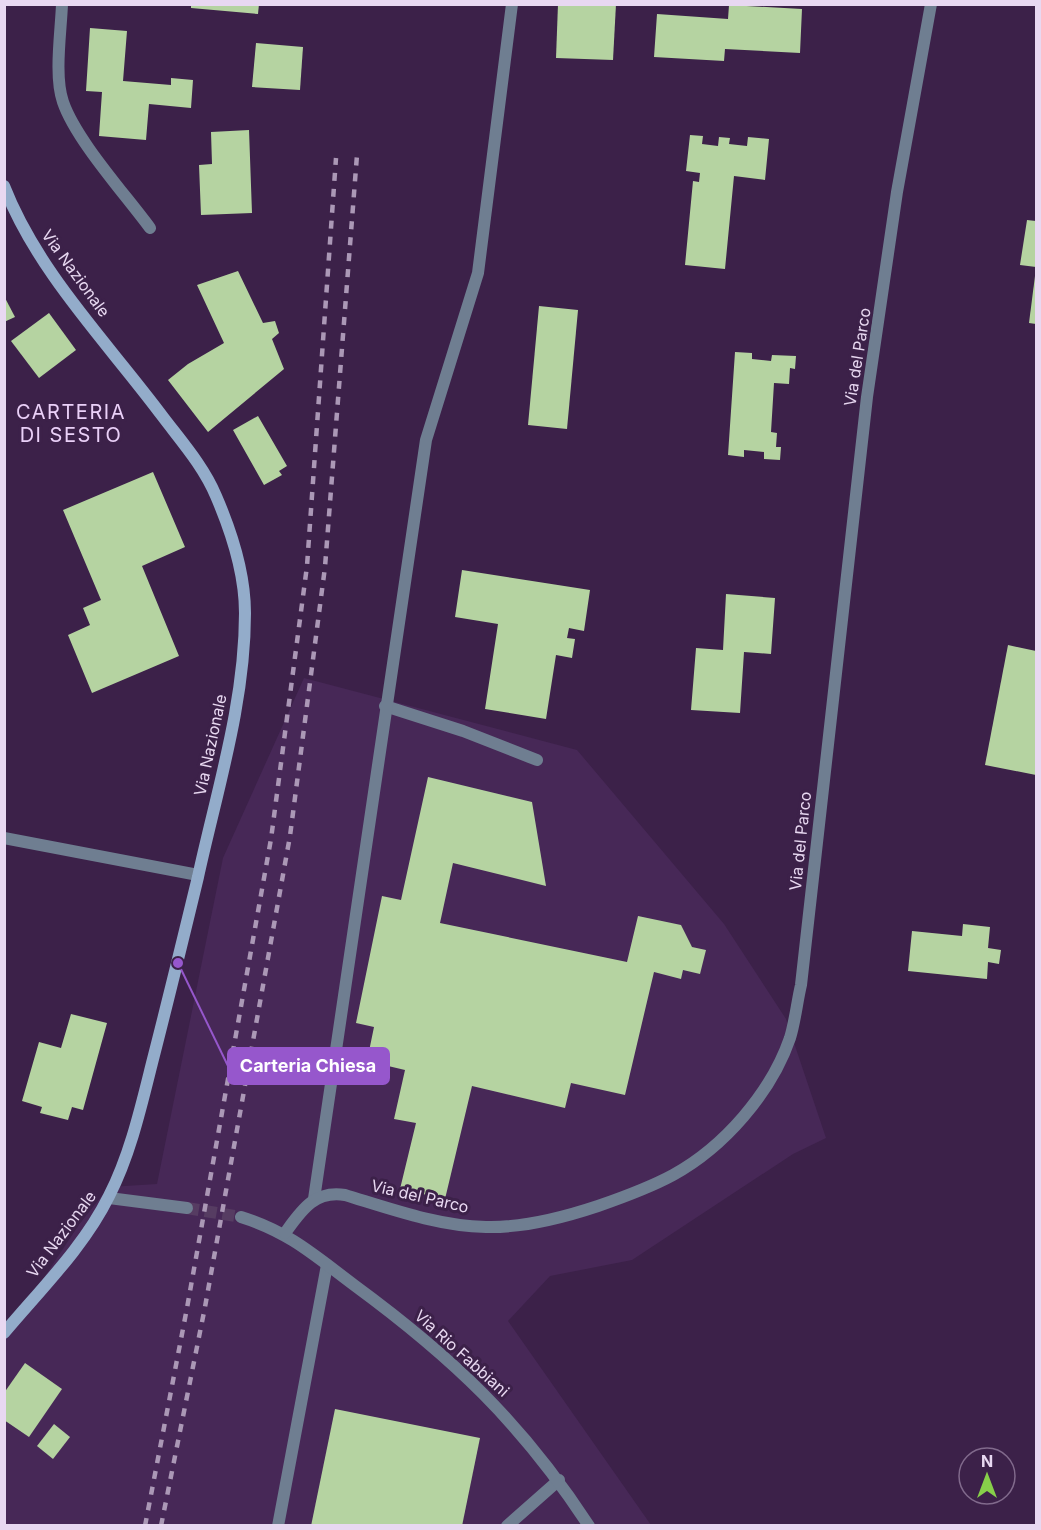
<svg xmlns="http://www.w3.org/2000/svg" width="1041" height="1530" font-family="Inter,sans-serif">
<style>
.built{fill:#472857}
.building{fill:#b5d3a1}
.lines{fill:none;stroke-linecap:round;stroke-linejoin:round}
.minor-tunnel{stroke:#563c62;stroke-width:12;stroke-dasharray:12 6;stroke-linecap:butt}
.service{stroke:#6f7e91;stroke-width:12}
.minor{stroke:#6f7e91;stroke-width:12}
.secondary{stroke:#93acca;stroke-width:12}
.rail{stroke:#ab98b6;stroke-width:4.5;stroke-dasharray:8 8;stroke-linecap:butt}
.labels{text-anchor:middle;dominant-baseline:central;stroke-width:6;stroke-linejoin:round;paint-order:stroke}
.street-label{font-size:16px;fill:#e8d8f1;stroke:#3c2149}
.quarter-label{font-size:20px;letter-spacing:1.5px;fill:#ead0f8;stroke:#3c2149}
.leader{fill:none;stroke:#9657cc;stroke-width:2}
.callout-dot{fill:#9657cc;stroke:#3c2149;stroke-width:2}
.callout{fill:#9657cc;stroke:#9657cc;stroke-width:2}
.callout-label{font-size:18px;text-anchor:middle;font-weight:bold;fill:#fff}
</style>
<rect width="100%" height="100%" fill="#3c2149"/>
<path class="built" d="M304 678 577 750 724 924 786 1019 826 1138 793 1154 632 1260 550 1276 508 1321 651 1525 5 1526V1337L80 1223 109 1187 157 1184 223 858Z"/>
<g class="building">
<path d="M191 4H259L258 14 191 8Z"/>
<path d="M558 4H616L613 60 556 58Z"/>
<path d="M729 5 802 9 800 53 725 49 724 61 654 57 657 14 728 19Z"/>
<path d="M90 28 127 31 123 81 171 85V78L193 80 191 108 149 104 146 140 99 136 102 92 86 91Z"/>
<path d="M256 43 303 47 300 90 252 87Z"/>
<path d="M249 130 252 213 201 215 199 165 212 164 211 132Z"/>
<path d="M690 135 703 136 702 144 718 146 719 137 730 138 729 144 747 146 748 137 769 139 765 180 734 176 725 269 685 265 693 181 699 182 700 173 686 171Z"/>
<path d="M1027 220 1036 221V267L1020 265Z"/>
<path d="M238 271 263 323 275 321 279 333 272 339 284 369 208 432 168 380 188 364 224 343 197 285Z"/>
<path d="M1035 276H1036V324L1029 323Z"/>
<path d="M4 296 15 317 4 322Z"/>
<path d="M539 306 578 310 567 429 528 425Z"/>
<path d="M49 313 76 350 39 378 11 341Z"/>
<path d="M735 352 752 353V359L771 361 772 355 796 356 795 369 790 368 789 384 774 383 771 432 777 433 776 447H781L780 460 764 459V452L744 450V457L728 455Z"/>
<path d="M258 416 287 466 279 471 282 475 264 485 233 430Z"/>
<path d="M153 472 185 547 142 566 179 656 92 693 68 635 90 625 83 608 101 600 63 510Z"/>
<path d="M462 570 590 590 584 631 569 628 567 638 575 639 572 658 556 655 546 719 485 709 498 624 455 617Z"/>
<path d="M726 594 775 598 771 654 744 652 740 713 691 710 696 648 723 650Z"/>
<path d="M1008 645 1036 651V775L985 765Z"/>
<path d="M428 777 532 802 546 886 453 863 440 923 627 962 638 916 681 925 692 947 706 950 700 974 683 970 681 979 654 972 625 1095 571 1083 565 1108 472 1086 445 1199 400 1189 416 1123 394 1119 405 1070 367 1061 374 1027 356 1023 382 896 401 900Z"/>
<path d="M963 924 990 927 988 948 1001 950 999 964 988 962 987 979 908 971 912 931 962 936Z"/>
<path d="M71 1014 107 1023 83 1110 72 1107 68 1120 40 1113 42 1107 22 1101 39 1042 61 1048Z"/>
<path d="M25 1363 62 1389 29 1437 4 1420V1393Z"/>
<path d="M335 1409 480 1438 462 1526H311Z"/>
<path d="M54 1424 70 1437 53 1459 37 1446Z"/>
</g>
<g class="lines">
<path class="minor-tunnel" d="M187 1208 241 1217"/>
<g class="service">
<path d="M385 706 463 731 537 760"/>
<path d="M314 1199 426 440 478 273 512 4"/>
<path d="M278 1526 327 1265"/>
<path d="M507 1526 559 1480"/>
</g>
<g class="minor">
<path d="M62 4C61 32 54 76 63 102 76 140 125 194 150 228"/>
<path d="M4 838 198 875"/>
<path d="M109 1198 187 1208"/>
<path d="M241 1217C289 1232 314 1255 354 1285 452 1357 522 1423 589 1526"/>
<path d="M285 1233C301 1211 314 1190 345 1195 391 1209 438 1226 486 1227 524 1228 562 1218 598 1206 624 1197 649 1188 673 1175 724 1147 771 1093 790 1038 795 1022 797 1002 801 985L867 397 897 192 931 4"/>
</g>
<path class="secondary" d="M4 186C38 273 108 343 163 417 182 442 204 467 216 496 232 533 245 573 245 613 245 703 217 790 198 877 183 939 168 1001 152 1063 141 1107 130 1155 109 1196 84 1247 40 1290 4 1333"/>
<g class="rail">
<path d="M145 1526 187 1308 271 839 307 566 336 158"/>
<path d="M161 1526 205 1307 290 836 325 567 357 155"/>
</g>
</g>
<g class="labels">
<g class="street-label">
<text transform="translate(76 273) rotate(54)">Via Nazionale</text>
<text transform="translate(857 357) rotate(-81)">Via del Parco</text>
<text transform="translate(210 745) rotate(-78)">Via Nazionale</text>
<text transform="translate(800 841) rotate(-84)">Via del Parco</text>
<text transform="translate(420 1196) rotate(13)">Via del Parco</text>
<text transform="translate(61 1234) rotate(-53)">Via Nazionale</text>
<text transform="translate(462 1353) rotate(42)">Via Rio Fabbiani</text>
</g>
<g class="quarter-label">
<text x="71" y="412">CARTERIA<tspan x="71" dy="23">DI SESTO</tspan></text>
</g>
</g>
<path class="leader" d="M178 963L228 1066"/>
<circle class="callout-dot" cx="178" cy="963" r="6"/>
<rect class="callout" x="228" y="1048" width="161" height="36" rx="6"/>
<g class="callout-label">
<text x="308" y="1072">Carteria Chiesa</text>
</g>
<rect width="1041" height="1530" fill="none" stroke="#e8d8f1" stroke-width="12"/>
<g transform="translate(987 1476)"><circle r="28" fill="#3c2149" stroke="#816a8c" stroke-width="1.5"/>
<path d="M0-4.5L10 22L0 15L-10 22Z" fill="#87cf4a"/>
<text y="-9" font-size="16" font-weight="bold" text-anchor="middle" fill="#e8d8f1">N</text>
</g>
</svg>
